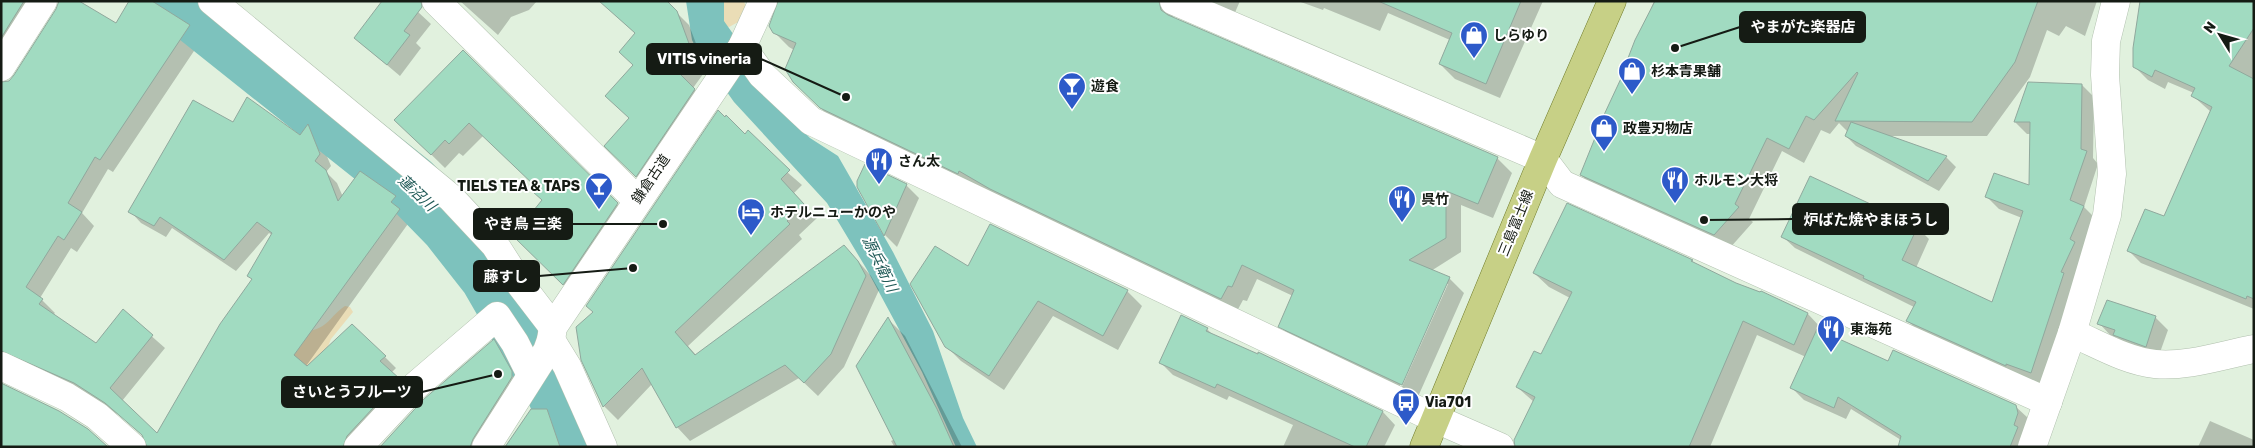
<svg xmlns="http://www.w3.org/2000/svg" width="2255" height="448" font-family="Rubik,'Noto Sans JP',sans-serif">
<style>
.green{fill:#eaddb6}
.water{fill:#7dc2bd}
.shadow{fill:#0003}
.lines{fill:none;stroke-linecap:round;stroke-linejoin:round}
.river{stroke:#7dc2bd;stroke-width:61}
.building{fill:#a1dbc1;stroke:#90a89d}
.minor-casing{stroke:#b1c0ae;stroke-width:29}
.major-casing{stroke:#717c2a;stroke-width:29}
.minor{stroke:#fff;stroke-width:28}
.major{stroke:#c7d086;stroke-width:28}
.labels{text-anchor:middle;dominant-baseline:central;stroke-width:4;stroke-linejoin:round;paint-order:stroke}
.poi-label{font-size:14px;font-weight:bold;fill:#151b14;stroke:#fff;text-anchor:start}
.street-label{font-size:14px;fill:#151b14;stroke:#fff}
.water-label{font-size:15px;font-style:italic;fill:#215b58;stroke:#fff}
.leader{fill:none;stroke:#151b14;stroke-width:2}
.callout-dot{fill:#151b14;stroke:#fff;stroke-width:2}
.callout{fill:#151b14;stroke:#151b14;stroke-width:2}
.callout-label{font-size:15px;text-anchor:middle;font-weight:bold;fill:#fff}
</style>
<rect width="100%" height="100%" fill="#e1f1de"/>
<g class="green">
<path d="M708 1H744L747 11 742 20 729 27 724 25Z"/>
<path d="M345 306 350 307 353 312 331 339 325 354 208 445 309 331C329 327 329 317 345 306Z"/>
</g>
<path class="water" d="M686 1H724V21L797 125 810 138 838 156 893 252 933 331 963 418 977 447H956L922 372 866 268 827 203 734 102 697 50 692 40Z"/>
<g class="shadow">
<path d="M1 1H47L1 70Z"/>
<path d="M460 1H537L529 10 511 17 498 35Z"/>
<path d="M600 1H670L668 4 689 25 706 70 693 88 707 102 649 188 606 146 630 118 636 34Z"/>
<path d="M953 1H1184L1174 10 1173 18 1497 158 1512 173 1493 218 1461 205V252L1431 271 1449 278 1464 293 1417 399 1400 391 1448 284H1445L1398 390 1295 341 1280 326 1293 296 1257 279 1247 301 1243 300 1236 313 836 123 809 97 794 50 789 47 774 32Z"/>
<path d="M1197 1H1240L1233 17Z"/>
<path d="M1298 1H1543L1500 98 1455 79 1440 64 1450 40 1388 13 1380 31 1324 8 1323 10Z"/>
<path d="M1654 1H2097L2085 36 2066 26 2059 36 2047 30 2030 77 1987 136H1888L1946 157 1956 167 1939 191 1856 146 1846 136 1848 132 1839 123 1830 134 1821 130 1804 163 1782 151 1749 219 1753 222 1729 249 1596 189 1581 175Z"/>
<path d="M2254 1V309L2141 263 2129 251 2164 218 2211 112 2193 96 2194 93 2168 82 2165 89 2148 80 2135 67Z"/>
<path d="M418 12 431 24 416 43 421 48 400 76 355 38Z"/>
<path d="M116 24 189 26 202 39 113 172 108 169 82 213 94 226 77 252 71 248 40 298 55 313 53 315 96 345 123 311 165 348 122 401 146 438 122 417 90 396 1 370V84L8 82Z"/>
<path d="M463 52 631 218 577 297 515 236 544 201 538 188 483 136 463 156 459 153 445 168 396 120Z"/>
<path d="M2082 85 2094 97 2093 158 2098 164 2084 207 2096 219 2043 384 2017 375 1920 333 1908 321 1914 307 1795 248 1782 236 1917 227 1929 239 1916 268 1993 304 2022 218 1999 209 1987 197 2030 187 2031 134H2027L2015 122Z"/>
<path d="M308 126 319 137 331 166 326 172 337 183 343 197H395L406 208 403 214 410 221 304 369 385 357 396 368 391 373 410 392 359 447H229L253 280 272 235 269 233 236 271 172 228 166 237 141 223 130 211 300 137Z"/>
<path d="M745 136 802 185 794 193 817 218 799 235 802 239 688 346 696 355 857 260 871 276 879 290 844 367 818 396 799 378 690 441 677 427 652 384 618 420 604 406 583 359 594 313Z"/>
<path d="M865 166 906 185 919 198 897 247 885 235 857 184Z"/>
<path d="M1568 205 1692 261 1697 265 1735 284 1761 292 1808 314 1822 329 1821 332 1888 363 2015 406 2028 418 2027 447H1899L1901 440 1851 409 1846 419 1804 400 1792 388 1806 357 1757 335 1710 447H1517L1534 402 1517 387 1542 355 1570 298 1549 287 1534 273Z"/>
<path d="M968 268 1127 291 1142 306 1118 350 1053 316 1004 390 961 361 946 346Z"/>
<path d="M2155 317 2168 330 2158 358 2127 347 2118 338 2111 336 2099 323Z"/>
<path d="M888 319 905 336 962 447H892L894 446 891 441 895 439Z"/>
<path d="M1207 329 1214 336 1258 355 1259 353 1383 412 1395 425 1384 447H1283L1293 425 1229 396 1227 400 1173 375 1161 363Z"/>
<path d="M494 341 505 352 523 384 486 447H381Z"/>
<path d="M541 395 552 406 567 447H505Z"/>
<path d="M2210 421 2254 440V447H2198Z"/>
</g>
<g class="lines">
<path class="river" d="M180 1 410 184 450 225 490 276 557 392 579 447"/>
</g>
<g class="building">
<path d="M1 1H24L1 38Z"/>
<path d="M59 1H79L116 23 129 1H152L190 25 100 160 95 157 68 203 82 212 64 240 58 236 26 287 43 299 39 304 96 343 123 309 153 335 110 388 157 433 220 324 252 279 247 276 272 233 257 222 224 260 160 217 154 226 128 212 193 100 233 122 247 97 300 135 308 124 320 154 315 161 326 170 338 201 360 171 396 196 391 202 400 209 294 355 307 366 352 324 386 356 380 361 400 379 347 436 343 447H147L142 435 105 403 74 383 1 351V82L9 81 14 75 56 9Z"/>
<path d="M382 1H421L422 7 404 31 410 35 387 65 354 38Z"/>
<path d="M599 1H667L677 11 694 57 681 75 695 89 636 177 604 146 629 118 605 96 633 65 619 52 635 33Z"/>
<path d="M778 1H1159L1161 10 1168 15 1498 157 1478 204 1446 191V238L1409 260 1450 277 1402 385 1278 327 1294 290 1242 265 1232 287 1228 286 1221 299 990 189 959 171 958 174 820 108 793 82 785 69 796 43 773 33 769 26Z"/>
<path d="M1378 1H1521L1486 84 1439 64 1452 33Z"/>
<path d="M1655 1H2038L2015 62 1972 122 1835 121 1858 73 1857 72 1814 120 1806 116 1789 149 1767 138 1735 204 1739 207 1714 235 1580 175 1597 133 1596 132 1624 72 1623 71 1635 40Z"/>
<path d="M2140 1H2254V28L2229 66 2254 79V299L2247 296 2246 299 2127 251 2145 209 2164 216 2212 107 2191 96 2195 88 2155 70 2152 77 2133 67V48Z"/>
<path d="M463 50 618 203 563 285 513 236 542 200 533 192 537 188 469 123 449 144 445 140 431 155 394 120Z"/>
<path d="M2028 82 2082 84 2081 149 2087 151 2070 200 2084 206 2070 239 2075 242 2061 272 2064 273 2031 373 2006 364V366L1906 321 1916 302 1863 278 1864 276 1781 237 1810 176 1918 226 1902 260 1992 302 2023 211 1985 197 1994 173 2029 185 2030 122H2014Z"/>
<path d="M718 110 725 117 726 115 745 134 748 130 790 170 781 179 804 204 787 221 790 224 675 332 695 355 844 245 858 261 866 276 831 354 804 383 785 365 676 428 642 368 603 407 581 360 576 327 593 312 586 306Z"/>
<path d="M1851 122 1947 156 1928 181 1845 136Z"/>
<path d="M865 164 907 184 884 236 857 187V181Z"/>
<path d="M1567 203 1693 260 1691 261 1736 283 1760 292 1761 291 1808 313 1794 345 1743 321 1689 447H1515L1514 440 1535 397 1516 387 1534 351 1541 354 1572 292 1533 273Z"/>
<path d="M990 224 1128 290 1103 336 1038 301 989 376 945 347 910 284 935 246 968 266Z"/>
<path d="M2107 300 2156 316 2146 347 2113 335 2115 330 2097 324Z"/>
<path d="M1181 315 1208 328 1206 331 1258 354V352L1383 411 1366 447H1355L1217 384 1215 388 1159 363Z"/>
<path d="M888 317 937 409 954 447H897L856 366Z"/>
<path d="M1817 329 1888 361 1893 350 2016 405 2018 413 2014 425 2018 427 2010 447H1898L1901 436 1838 397 1834 408 1790 388Z"/>
<path d="M494 339 512 371V377L473 439 470 447H380L424 399Z"/>
<path d="M1 383 59 411 88 429 108 447H1Z"/>
<path d="M531 409H547L560 447H505Z"/>
</g>
<g class="lines">
<g class="minor-casing">
<g id="minor">
<path d="M212 1 451 198 495 245 520 284 553 327"/>
<path d="M436 1 637 200"/>
<path d="M1174 1 1543 159 1562 184 2048 402"/>
<path d="M742 47 762 75 811 121 1436 419 1500 447"/>
<path d="M1 67 43 1"/>
<path d="M2072 333C2098 344 2126 361 2155 364 2188 367 2222 355 2254 349"/>
<path d="M551 340 567 366 603 447"/>
<path d="M1 366 67 397 97 416 132 447"/>
<path d="M358 447 413 388 497 316 515 343 531 375"/>
<path d="M486 447 547 351 551 340 553 327 742 47 763 1"/>
<path d="M2032 447 2072 333 2107 215 2112 174 2105 75 2106 41 2116 1"/>
</g>
</g>
<g class="major-casing">
<path id="major" d="M1424 447 1543 159 1612 1"/>
</g>
<use href="#minor" class="minor"/>
<use href="#major" class="major"/>
</g>
<defs>
<g id="shop-pin" transform="scale(1.4375)"><path d="M0 17L-7.5 6A9.5 9.5 0 1 1 7.5 6Z" fill="#2d5ac9" stroke="#fff"/><path d="M-5-2.5h2.3a2.7 3.5 0 0 1 5.4 0H5L5.5 6h-11ZM-1.5-2.5h3a1.5 2.3 0 0 0-3 0Z" fill="#fff"/></g>
<g id="bar-pin" transform="scale(1.4375)"><path d="M0 17L-7.5 6A9.5 9.5 0 1 1 7.5 6Z" fill="#2d5ac9" stroke="#fff"/><path d="M-6-5H6L.8 .8V4.5H3.5V6h-7V4.5H-.8V.8Z" fill="#fff"/></g>
<g id="restaurant-pin" transform="scale(1.4375)"><path d="M0 17L-7.5 6A9.5 9.5 0 1 1 7.5 6Z" fill="#2d5ac9" stroke="#fff"/><path d="M-5-6h1v4h1v-4h1v4h1v-4h1v5L-1.5 .5V6h-2V.5L-5-1ZM5-6V6H3V1.5H1.5Q1.5-4 5-6Z" fill="#fff"/></g>
<g id="hotel-pin" transform="scale(1.4375)"><path d="M0 17L-7.5 6A9.5 9.5 0 1 1 7.5 6Z" fill="#2d5ac9" stroke="#fff"/><path d="M-6-4.5h1.5V1H6V5H4.5V3h-9V5H-6ZM-4 0a1.8 1.8 0 1 1 3.6 0ZM.5 0V-2.5h3Q6-2.5 6 0Z" fill="#fff"/></g>
<g id="bus-pin" transform="scale(1.4375)"><path d="M0 17L-7.5 6A9.5 9.5 0 1 1 7.5 6Z" fill="#2d5ac9" stroke="#fff"/><path d="M-5-6H5V4H4V6H2V4H-2V6H-4V4H-5ZM-3.5-4V0h7V-4ZM-3.5 1.2v1.5H-2V1.2ZM2 1.2v1.5H3.5V1.2Z" fill="#fff"/></g>
</defs>
<g fill-rule="evenodd">
<use href="#shop-pin" x="1474" y="35"/>
<use href="#shop-pin" x="1632" y="71"/>
<use href="#bar-pin" x="1072" y="86"/>
<use href="#shop-pin" x="1604" y="128"/>
<use href="#restaurant-pin" x="879" y="161"/>
<use href="#restaurant-pin" x="1675" y="180"/>
<use href="#bar-pin" x="599" y="186"/>
<use href="#restaurant-pin" x="1402" y="199"/>
<use href="#hotel-pin" x="751" y="212"/>
<use href="#restaurant-pin" x="1831" y="329"/>
<use href="#bus-pin" x="1406" y="402"/>
</g>
<g class="labels">
<g class="poi-label">
<text x="1493" y="35">しらゆり</text>
<text x="1651" y="71">杉本青果舗</text>
<text x="1091" y="86">遊食</text>
<text x="1623" y="128">政豊刃物店</text>
<text x="898" y="161">さん太</text>
<text x="1694" y="180">ホルモン大将</text>
<text x="580" y="186" text-anchor="end">TIELS TEA &amp; TAPS</text>
<text x="1421" y="199">呉竹</text>
<text x="770" y="212">ホテルニューかのや</text>
<text x="1850" y="329">東海苑</text>
<text x="1425" y="402">Via701</text>
</g>
<g class="street-label">
<text transform="translate(651 179) rotate(-56)">鎌倉古道</text>
<text transform="translate(1516 223) rotate(-68)">三島富士線</text>
</g>
<g class="water-label">
<text transform="translate(417 193) rotate(43)">蓮沼川</text>
<text transform="translate(880 264) rotate(64)">源兵衛川</text>
</g>
</g>
<path class="leader" d="M1675 48L1740 27M846 97L761 59M1704 220L1793 219M663 224L572 224M633 268L539 276M498 374L422 392"/>
<g class="callout-dot">
<circle cx="1675" cy="48" r="5"/>
<circle cx="846" cy="97" r="5"/>
<circle cx="1704" cy="220" r="5"/>
<circle cx="663" cy="224" r="5"/>
<circle cx="633" cy="268" r="5"/>
<circle cx="498" cy="374" r="5"/>
</g>
<g class="callout">
<rect x="1740" y="12" width="125" height="30" rx="5"/>
<rect x="647" y="44" width="114" height="30" rx="5"/>
<rect x="1793" y="204" width="155" height="30" rx="5"/>
<rect x="474" y="209" width="98" height="30" rx="5"/>
<rect x="474" y="261" width="65" height="30" rx="5"/>
<rect x="282" y="377" width="140" height="30" rx="5"/>
</g>
<g class="callout-label">
<text x="1803" y="32">やまがた楽器店</text>
<text x="704" y="64">VITIS vineria</text>
<text x="1871" y="225">炉ばた焼やまほうし</text>
<text x="523" y="229">やき鳥 三楽</text>
<text x="506" y="282">藤すし</text>
<text x="352" y="397">さいとうフルーツ</text>
</g>
<rect width="2255" height="448" fill="none" stroke="#151b14" stroke-width="5"/>
<g transform="translate(2220 35) rotate(307)" stroke="#ffffff" stroke-width="4" paint-order="stroke">
<path d="M0-4L9 19L0 12L-9 19Z" fill="#151b14"/>
<text y="-8" font-size="14" font-weight="bold" text-anchor="middle" fill="#151b14">N</text>
</g>
</svg>
